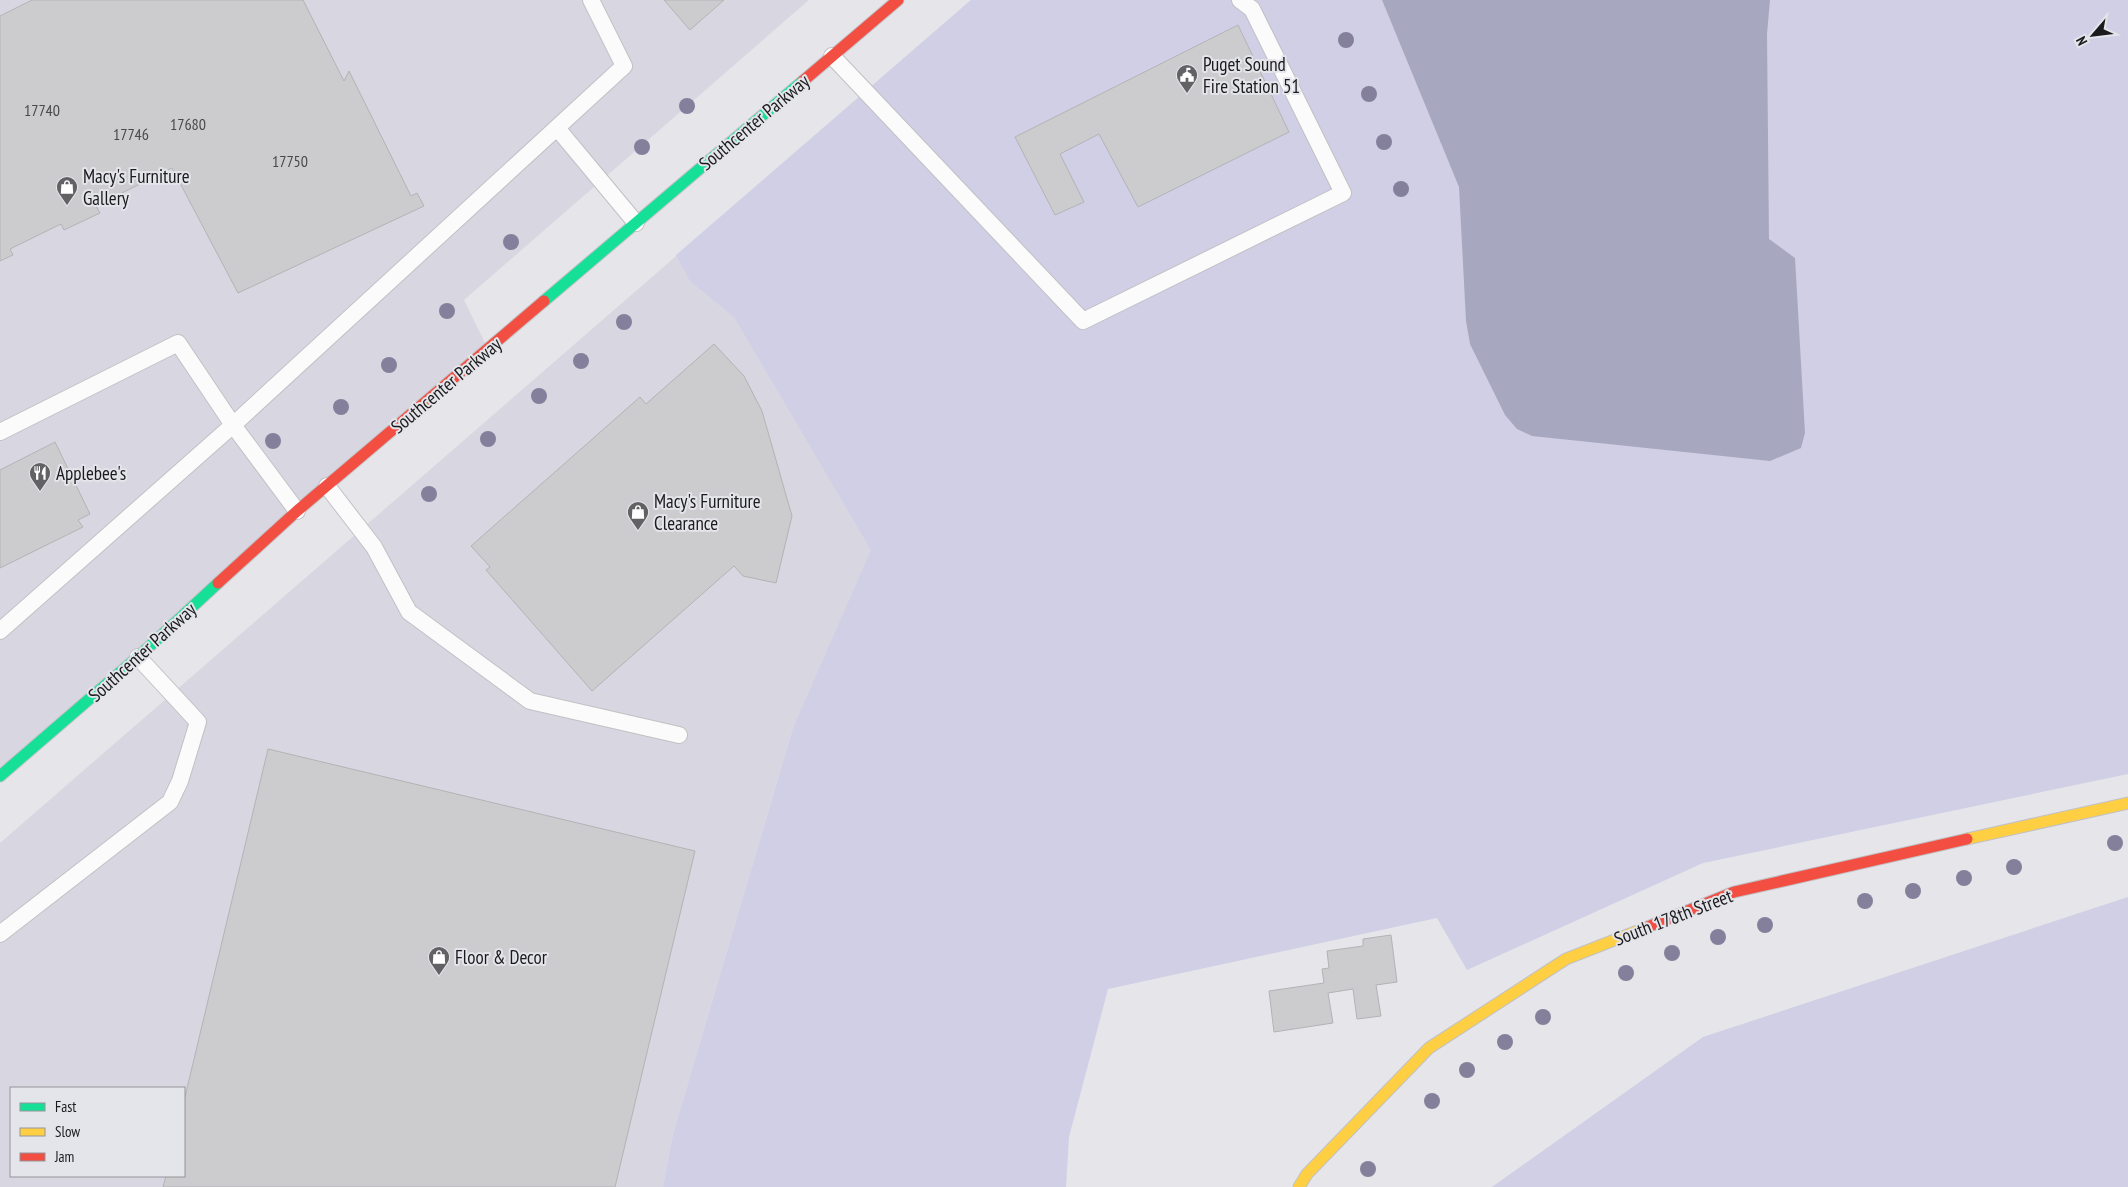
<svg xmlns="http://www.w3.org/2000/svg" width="2128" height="1187" font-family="'PT Sans Narrow',sans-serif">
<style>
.built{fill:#d8d7e1;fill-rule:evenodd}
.green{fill:#d0cfe5}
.water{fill:#a7a7c0}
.building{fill:#cccccf;stroke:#b3b3b6}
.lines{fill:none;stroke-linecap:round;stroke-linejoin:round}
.lane-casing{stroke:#c1c1c5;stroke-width:18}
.fast-casing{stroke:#c1c1c5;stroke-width:13}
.slow-casing{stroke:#c1c1c5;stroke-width:13}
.jam-casing{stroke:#c1c1c5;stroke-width:13}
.lane{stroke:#fbfbfc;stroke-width:16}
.fast{stroke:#16e098;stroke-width:11}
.slow{stroke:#ffcf43;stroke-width:11}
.jam{stroke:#f24e42;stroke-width:11}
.tree{fill:#84809c}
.labels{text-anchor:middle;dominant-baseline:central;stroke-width:4;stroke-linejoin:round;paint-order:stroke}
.number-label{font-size:16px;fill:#48484a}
.poi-label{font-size:19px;fill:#1b1b1d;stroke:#e4e4eb;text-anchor:start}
.street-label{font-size:19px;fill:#1b1b1d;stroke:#e4e4eb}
</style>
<rect width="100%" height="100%" fill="#e5e5ea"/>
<g class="built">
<path d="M0 0H809L464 300 488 349 0 775Z"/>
<path d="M971 0H1323L793 728 673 1134 663 1187H0V843ZM11 1088H184V1176H11Z"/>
</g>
<g class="green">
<path d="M971 0H2128V774L1703 863 1467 970 1437 918 1108 989 1069 1137 1066 1187H663L673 1134 793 728 871 550 734 317 690 281 676 255Z"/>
<path d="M2128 897V1187H1492L1703 1037Z"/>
</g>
<path class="water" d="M1382 0H1770L1767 34 1769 239 1795 258 1805 433 1801 448 1770 461 1532 436 1517 429 1505 415 1470 344 1466 321 1459 187Z"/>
<g class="building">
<path d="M32 0H303L344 81 349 71 411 196 417 193 424 206 238 293 172 168 96 206 100 213 64 230 61 224 10 249 13 255 0 261V16Z"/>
<path d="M664 0H724L690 30Z"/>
<path d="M1238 25 1289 132 1138 207 1099 134 1060 154 1084 202 1055 215 1015 137Z"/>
<path d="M714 344 744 376 762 411 792 516 776 583 743 576 734 566 592 691 486 570 490 567 471 546 640 397 646 404Z"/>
<path d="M55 442 90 514 78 520 83 527 0 568V470Z"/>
<path d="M268 749 695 851 615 1187H163L166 1176H184V1101Z"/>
<path d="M1391 935 1397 982 1376 985 1381 1016 1357 1019 1353 989 1328 993 1333 1023 1274 1032 1269 991 1324 983 1322 969 1329 968 1327 951 1363 946V939Z"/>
</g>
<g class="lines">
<g class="lane-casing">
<g id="lane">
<path d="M832 56 1083 321 1343 193 1252 9 1240 0"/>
<path d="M557 128 636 223"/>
<path d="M0 432 178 343 233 425 297 511"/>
<path d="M327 486 374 547 409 612 530 701 679 735"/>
<path d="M0 631 233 425 624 66 591 0"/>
<path d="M0 934 170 802 180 781 198 722 138 657"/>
</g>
</g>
<g class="fast-casing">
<g id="fast">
<path d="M544 301 803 81"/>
<path d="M0 776 138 657 218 583"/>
</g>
</g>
<g class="slow-casing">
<g id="slow">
<path d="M1967 839 2128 803"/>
<path d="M1299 1187 1307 1174 1429 1048 1566 959 1640 930"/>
</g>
</g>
<g class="jam-casing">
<g id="jam">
<path d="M803 81 898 0"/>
<path d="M218 583 297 511 544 301"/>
<path d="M1640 930 1734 892 1967 839"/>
</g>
</g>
<use href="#lane" class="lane"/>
<use href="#fast" class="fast"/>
<use href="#slow" class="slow"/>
<use href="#jam" class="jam"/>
</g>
<g class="tree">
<circle cx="1346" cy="40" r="8"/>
<circle cx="1369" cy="94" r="8"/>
<circle cx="687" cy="106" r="8"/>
<circle cx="1384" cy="142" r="8"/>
<circle cx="642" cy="147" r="8"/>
<circle cx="1401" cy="189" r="8"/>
<circle cx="511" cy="242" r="8"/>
<circle cx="447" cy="311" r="8"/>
<circle cx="624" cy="322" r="8"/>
<circle cx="581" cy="361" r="8"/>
<circle cx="389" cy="365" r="8"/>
<circle cx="539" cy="396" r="8"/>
<circle cx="341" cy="407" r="8"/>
<circle cx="488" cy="439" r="8"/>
<circle cx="273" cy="441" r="8"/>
<circle cx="429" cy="494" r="8"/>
<circle cx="2115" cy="843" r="8"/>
<circle cx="2014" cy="867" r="8"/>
<circle cx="1964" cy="878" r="8"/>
<circle cx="1913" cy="891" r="8"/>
<circle cx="1865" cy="901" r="8"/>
<circle cx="1765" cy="925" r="8"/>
<circle cx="1718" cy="937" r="8"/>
<circle cx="1672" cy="953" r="8"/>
<circle cx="1626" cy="973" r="8"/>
<circle cx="1543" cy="1017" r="8"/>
<circle cx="1505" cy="1042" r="8"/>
<circle cx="1467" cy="1070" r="8"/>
<circle cx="1432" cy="1101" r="8"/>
<circle cx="1368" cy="1169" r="8"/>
</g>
<defs>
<g id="civic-pin" transform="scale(1.125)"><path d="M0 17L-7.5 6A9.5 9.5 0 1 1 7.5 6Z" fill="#626265" stroke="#e4e4eb"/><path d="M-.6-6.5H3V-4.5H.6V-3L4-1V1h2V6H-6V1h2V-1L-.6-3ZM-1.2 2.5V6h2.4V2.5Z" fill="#fff"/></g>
<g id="shop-pin" transform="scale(1.125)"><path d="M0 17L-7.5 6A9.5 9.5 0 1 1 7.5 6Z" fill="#626265" stroke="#e4e4eb"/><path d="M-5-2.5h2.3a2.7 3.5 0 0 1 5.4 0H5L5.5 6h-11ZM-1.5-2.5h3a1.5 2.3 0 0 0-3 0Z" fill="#fff"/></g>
<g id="restaurant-pin" transform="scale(1.125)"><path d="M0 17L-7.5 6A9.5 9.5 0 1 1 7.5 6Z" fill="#626265" stroke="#e4e4eb"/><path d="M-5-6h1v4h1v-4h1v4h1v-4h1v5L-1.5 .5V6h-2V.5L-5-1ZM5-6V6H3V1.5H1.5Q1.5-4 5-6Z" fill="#fff"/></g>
</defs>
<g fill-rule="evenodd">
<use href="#civic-pin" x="1187" y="75"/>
<use href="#shop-pin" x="67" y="187"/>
<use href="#restaurant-pin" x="40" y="473"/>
<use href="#shop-pin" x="638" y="512"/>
<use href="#shop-pin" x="439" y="957"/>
</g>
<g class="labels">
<g class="number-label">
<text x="42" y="110">17740</text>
<text x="188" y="124">17680</text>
<text x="131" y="134">17746</text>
<text x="290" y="161">17750</text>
</g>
<g class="poi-label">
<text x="1203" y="64">Puget Sound<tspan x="1203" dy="22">Fire Station 51</tspan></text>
<text x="83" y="176">Macy's Furniture<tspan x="83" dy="22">Gallery</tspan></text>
<text x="56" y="473">Applebee's</text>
<text x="654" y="501">Macy's Furniture<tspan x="654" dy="22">Clearance</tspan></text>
<text x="455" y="957">Floor &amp; Decor</text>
</g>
<g class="street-label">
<text transform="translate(754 122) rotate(-40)">Southcenter Parkway</text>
<text transform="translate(446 385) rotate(-40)">Southcenter Parkway</text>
<text transform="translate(142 652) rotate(-42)">Southcenter Parkway</text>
<text transform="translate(1673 917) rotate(-21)">South 178th Street</text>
</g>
</g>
<rect x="10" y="1087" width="175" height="90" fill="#e4e4eb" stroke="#949499"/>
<rect x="20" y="1103" width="25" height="8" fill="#16e098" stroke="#949499"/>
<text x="55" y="1112" font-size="15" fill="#1b1b1d">Fast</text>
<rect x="20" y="1128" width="25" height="8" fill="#ffcf43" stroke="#949499"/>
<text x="55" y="1137" font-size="15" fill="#1b1b1d">Slow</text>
<rect x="20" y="1153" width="25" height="8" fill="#f24e42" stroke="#949499"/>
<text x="55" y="1162" font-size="15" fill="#1b1b1d">Jam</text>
<g transform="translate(2093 35) rotate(242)" stroke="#e4e4eb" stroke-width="4" paint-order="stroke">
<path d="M0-4L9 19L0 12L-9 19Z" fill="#1b1b1d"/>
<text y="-8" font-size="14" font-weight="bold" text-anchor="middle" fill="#1b1b1d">N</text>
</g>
</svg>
